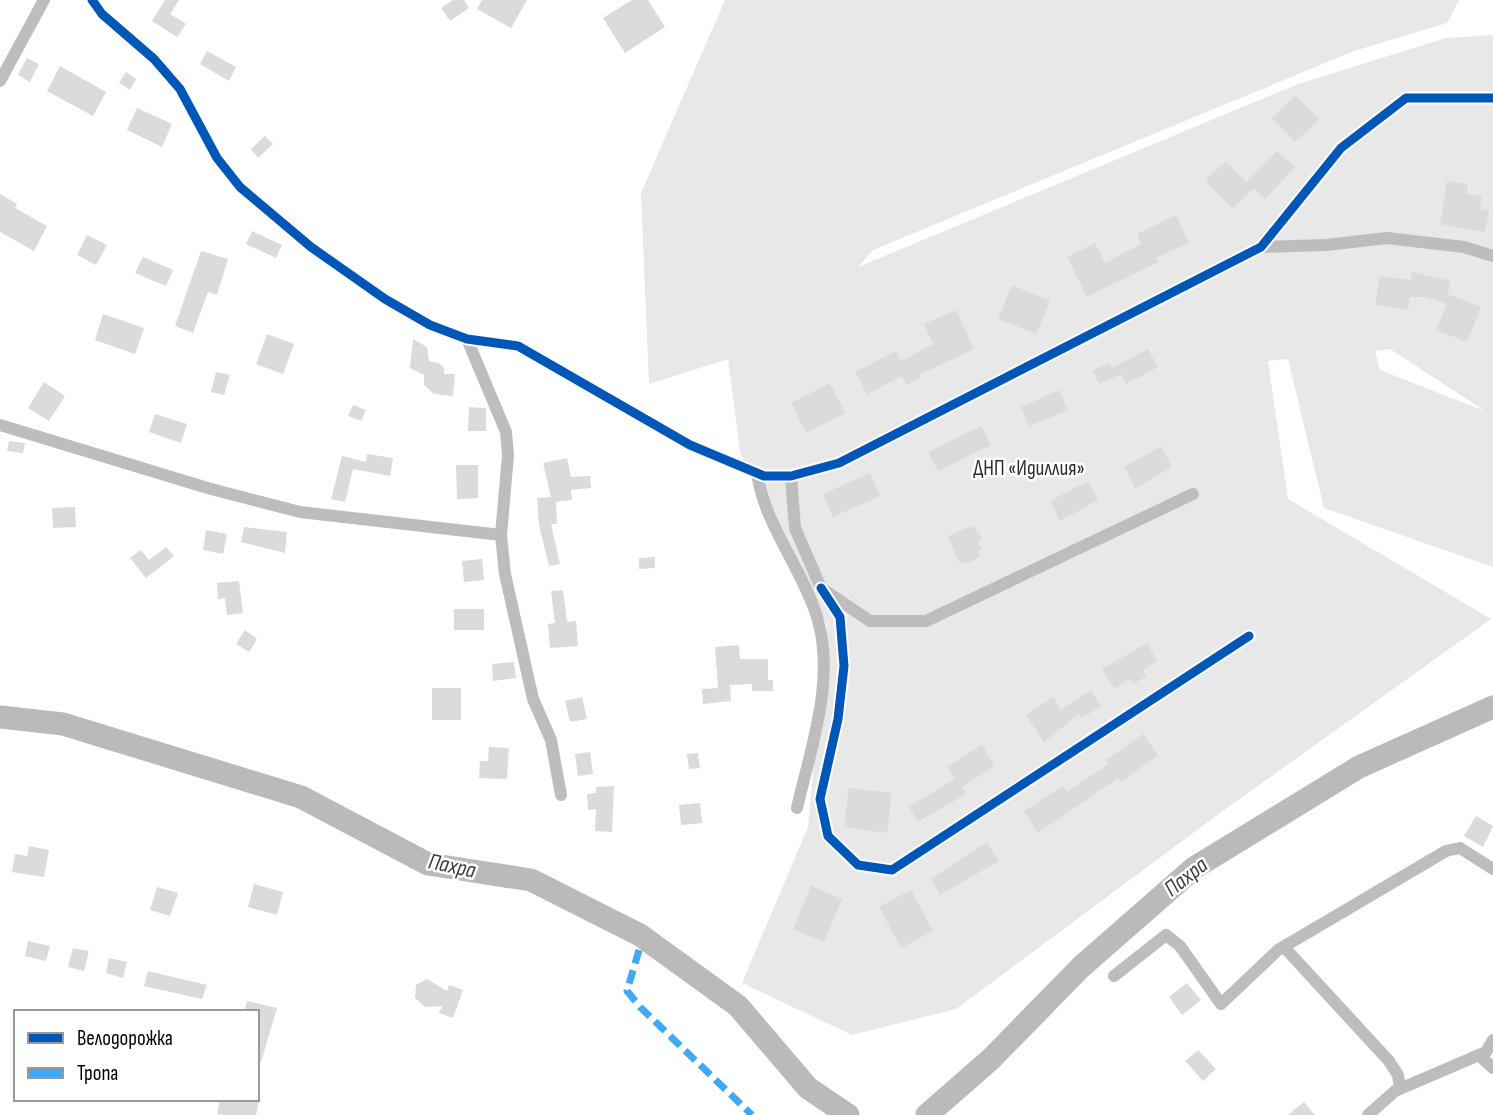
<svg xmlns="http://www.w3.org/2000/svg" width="1493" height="1115" font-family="'Sofia Sans Condensed',sans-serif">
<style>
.green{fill:#e8e8e8;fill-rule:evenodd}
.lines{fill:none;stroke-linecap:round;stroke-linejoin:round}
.river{stroke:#bababa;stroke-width:23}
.building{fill:#dbdbdb}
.street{stroke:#bdbdbd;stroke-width:12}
.quiet{stroke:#3fa9f5;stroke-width:7;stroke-dasharray:14 7;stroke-linecap:butt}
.cycleway-casing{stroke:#fff;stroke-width:13}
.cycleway{stroke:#0057b8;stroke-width:9}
.labels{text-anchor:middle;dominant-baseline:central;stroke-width:5;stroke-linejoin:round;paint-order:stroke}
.park-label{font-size:21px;fill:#2c2c2c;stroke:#fff}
.water-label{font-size:23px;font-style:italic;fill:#3d3d3d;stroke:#fff}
</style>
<rect width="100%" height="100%" fill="#fff"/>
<path class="green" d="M725 0H1459L1447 23 1354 51 873 250 858 267 1298 84 1446 38 1493 35V567L1324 508 1288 359 1268 361 1288 499 1491 619 1220 813 956 1009 852 1035 742 983 808 827 827 626 740 452 728 359 649 384 641 193ZM1390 349 1482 409V410L1380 370 1375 351Z"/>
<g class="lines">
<g class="river">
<path d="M0 717 63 724 301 797 428 864 531 880 640 935 738 1006 808 1088 848 1115"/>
<path d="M927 1115 991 1059 1081 967 1194 868 1359 767 1493 707"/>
</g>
</g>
<g class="building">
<path d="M165 0H179L170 14 186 24 177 37 152 21Z"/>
<path d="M453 0H464L469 8 450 21 441 8Z"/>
<path d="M482 0H527L511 28 477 9Z"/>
<path d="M632 0H648L665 27 625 53 603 18Z"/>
<path d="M207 51 236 67 229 81 200 64Z"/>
<path d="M27 58 39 64 30 82 18 75Z"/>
<path d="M60 66 106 92 93 116 47 91Z"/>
<path d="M126 72 136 79 130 90 119 83Z"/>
<path d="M1296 95 1319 119 1295 142 1272 118Z"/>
<path d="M137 108 172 124 162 147 127 130Z"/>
<path d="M265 136 273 144 258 158 251 149Z"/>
<path d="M1277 151 1295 167 1265 199 1254 188 1232 209 1205 181 1226 161 1246 182Z"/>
<path d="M1447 181 1468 184 1466 194 1482 196 1480 209 1489 211 1485 232 1440 224Z"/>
<path d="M0 194 17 204 15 208 47 226 34 251 0 232Z"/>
<path d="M1176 215 1189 243 1156 258 1158 262 1087 297 1067 257 1095 243 1105 263 1141 244 1137 234Z"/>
<path d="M252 231 282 245 276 258 246 244Z"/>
<path d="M87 235 107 245 96 265 77 255Z"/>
<path d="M201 251 228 259 217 295 208 292 193 333 175 326Z"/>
<path d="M143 257 173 270 166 286 135 273Z"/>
<path d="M1412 272 1451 281 1447 294 1481 307 1467 342 1436 330 1447 304 1424 297H1410L1408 310 1375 305 1380 276 1411 280Z"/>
<path d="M1012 285 1050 301 1036 334 998 319Z"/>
<path d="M956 310 974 349 919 375 921 378 907 385 902 376 867 394 855 372 896 351 901 361 933 344 924 324Z"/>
<path d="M103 314 144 328 135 354 95 340Z"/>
<path d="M267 334 294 344 283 374 256 364Z"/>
<path d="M413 339 427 347 429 361 439 363 444 368V374H455L453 396 434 394 424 385V375L410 368Z"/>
<path d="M1148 349 1158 367 1126 384 1121 374 1099 384 1093 371 1109 363 1112 368Z"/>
<path d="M216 372 230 375 224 395 211 392Z"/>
<path d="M44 382 65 396 49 421 28 408Z"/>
<path d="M830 383 845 413 806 433 791 403Z"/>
<path d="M1059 390 1068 410 1029 426 1021 407Z"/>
<path d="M353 405 366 410 361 421 348 416Z"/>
<path d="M469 407 486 408V431H468Z"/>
<path d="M155 414 187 424 181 443 149 432Z"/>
<path d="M981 426 991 445 938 471 928 452Z"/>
<path d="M9 441 25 443 23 453 7 451Z"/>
<path d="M1161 446 1172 467 1135 488 1124 467Z"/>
<path d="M367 454 393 458 390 476 353 469 345 502 331 499 342 456 366 462Z"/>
<path d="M567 458 571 477 590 476 591 488 571 490 572 500 556 502 557 524H551L560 564 549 566 539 525 537 498 551 497 543 463Z"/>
<path d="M456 465H478V498L457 499Z"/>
<path d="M870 473 880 496 833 517 823 494Z"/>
<path d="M1088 481 1098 500 1060 521 1050 501Z"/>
<path d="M75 507 76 527 53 528 52 508Z"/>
<path d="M972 526 982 537 978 543 982 549 978 552 980 556 967 564 959 562 948 536Z"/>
<path d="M244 527 287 532 285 553 241 542Z"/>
<path d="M206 530 227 534 223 554 203 550Z"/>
<path d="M166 547 174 556 146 578 130 558 141 550 149 560Z"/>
<path d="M655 557V568L639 569V558Z"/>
<path d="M482 559 484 580 464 582 462 561Z"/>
<path d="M239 581 243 613 227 615 225 598 218 599 217 583Z"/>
<path d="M563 590 567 622 576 621 578 646 550 648 548 624 555 623 551 591Z"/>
<rect x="454" y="609" width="30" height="21"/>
<path d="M245 630 257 639 249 652 236 644Z"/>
<path d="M1147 643 1157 661 1143 670 1147 676 1133 684 1130 679 1114 689 1102 669Z"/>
<path d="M739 645 740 659H768V680H773V691H752V684L730 685 731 701 703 704 702 689 718 688 715 647Z"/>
<path d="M514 662 516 678 493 681 492 664Z"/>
<rect x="432" y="688" width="29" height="32"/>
<path d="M1091 690 1101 706 1082 718 1079 714 1044 742 1026 715 1053 697 1061 710Z"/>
<path d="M582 697 587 719 570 722 565 701Z"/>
<path d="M1143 734 1158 755 1121 782 1118 778 1038 833 1024 811 1063 786 1067 792 1108 764 1106 760Z"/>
<path d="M982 745 995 766 962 787 966 794 918 822 909 807 955 779 947 767Z"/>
<path d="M489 747 509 748 507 779 479 778 480 761H488Z"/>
<path d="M590 752 593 774 578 776 575 754Z"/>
<path d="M698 753 700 768 689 769 687 754Z"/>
<path d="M614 786 612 832 595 831 596 809 588 810 587 794 596 793V787Z"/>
<path d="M849 788 892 793 887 833 844 827Z"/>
<path d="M700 803 702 823 681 825 679 805Z"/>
<path d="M1476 816 1493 826 1483 847 1464 836Z"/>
<path d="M987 842 999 861 940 895 931 879Z"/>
<path d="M29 846 49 850 44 877 12 872 15 854 27 856Z"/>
<path d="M254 884 283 892 277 915 248 907Z"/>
<path d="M811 886 842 899 824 942 793 929Z"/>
<path d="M157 887 178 893 170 916 150 910Z"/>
<path d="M911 890 933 931 901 948 879 907Z"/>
<path d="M28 941 50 946 46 961 25 956Z"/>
<path d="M73 948 89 951 84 971 68 967Z"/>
<path d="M109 958 127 962 123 978 106 973Z"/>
<path d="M148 971 207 985 202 999 144 986Z"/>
<path d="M427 979 447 991 449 985 463 990 453 1018 439 1013 442 1006 425 1007 415 998 416 985Z"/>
<path d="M1187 983 1201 1000 1182 1015 1169 997Z"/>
<path d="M247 1001 277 1008 261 1062H257V1012H244Z"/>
<path d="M1198 1050 1216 1069 1203 1081 1185 1061Z"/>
<path d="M220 1099H253L259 1101 256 1115H223L217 1114Z"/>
<path d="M1304 1102 1315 1115H1288Z"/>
</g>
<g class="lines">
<g class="street">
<path d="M92 0 102 14 154 59 180 89 217 158 240 187 311 247 385 299 430 325 467 339 518 346 690 445 764 476H791L839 463 1261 247 1341 148 1406 98H1493"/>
<path d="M0 81 44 0"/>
<path d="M1261 247 1326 245 1387 238 1464 247 1493 256"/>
<path d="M467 339 506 432 508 455 501 535 505 574 533 699 551 740 561 795"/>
<path d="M0 425 211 489 300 512 501 535"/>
<path d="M757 473C765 526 801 566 817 617 836 679 811 747 797 808"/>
<path d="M791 476 795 528 821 588 870 621H926L1193 494"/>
<path d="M821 588 840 617 844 666 838 719 820 799 828 836 858 865 892 870 1249 636"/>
<path d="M1284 947 1389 1061 1398 1075 1400 1089"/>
<path d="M1114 976 1166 935 1180 946 1221 1004 1278 950 1446 851 1460 848 1493 869"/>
<path d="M1479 1055 1493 1068"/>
<path d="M1368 1115 1395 1091 1486 1052 1493 1040"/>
</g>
<path class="quiet" d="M639 950 627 991 640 1007 752 1115"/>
<g class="cycleway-casing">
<g id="cycleway">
<path d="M92 0 102 14 154 59 180 89 217 158 240 187 311 247 385 299 430 325 467 339 518 346 690 445 764 476H791L839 463 1261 247 1341 148 1406 98H1493"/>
<path d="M821 588 840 617 844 666 838 719 820 799 828 836 858 865 892 870 1249 636"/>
</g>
</g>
<use href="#cycleway" class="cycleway"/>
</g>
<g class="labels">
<g class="park-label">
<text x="1029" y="468">ДНП «Идиллия»</text>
</g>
<g class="water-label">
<text transform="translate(452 866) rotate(12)">Пахра</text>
<text transform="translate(1186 877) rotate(-38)">Пахра</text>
</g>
</g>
<rect x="14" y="1010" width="245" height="91" fill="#ffffff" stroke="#999999" stroke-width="2"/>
<rect x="28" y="1033" width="35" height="10" fill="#0057b8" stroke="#999999" stroke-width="2"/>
<text x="77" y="1045" font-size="21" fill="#000000">Велодорожка</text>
<rect x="28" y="1068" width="35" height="10" fill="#3fa9f5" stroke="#999999" stroke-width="2"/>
<text x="77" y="1080" font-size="21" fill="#000000">Тропа</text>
</svg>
